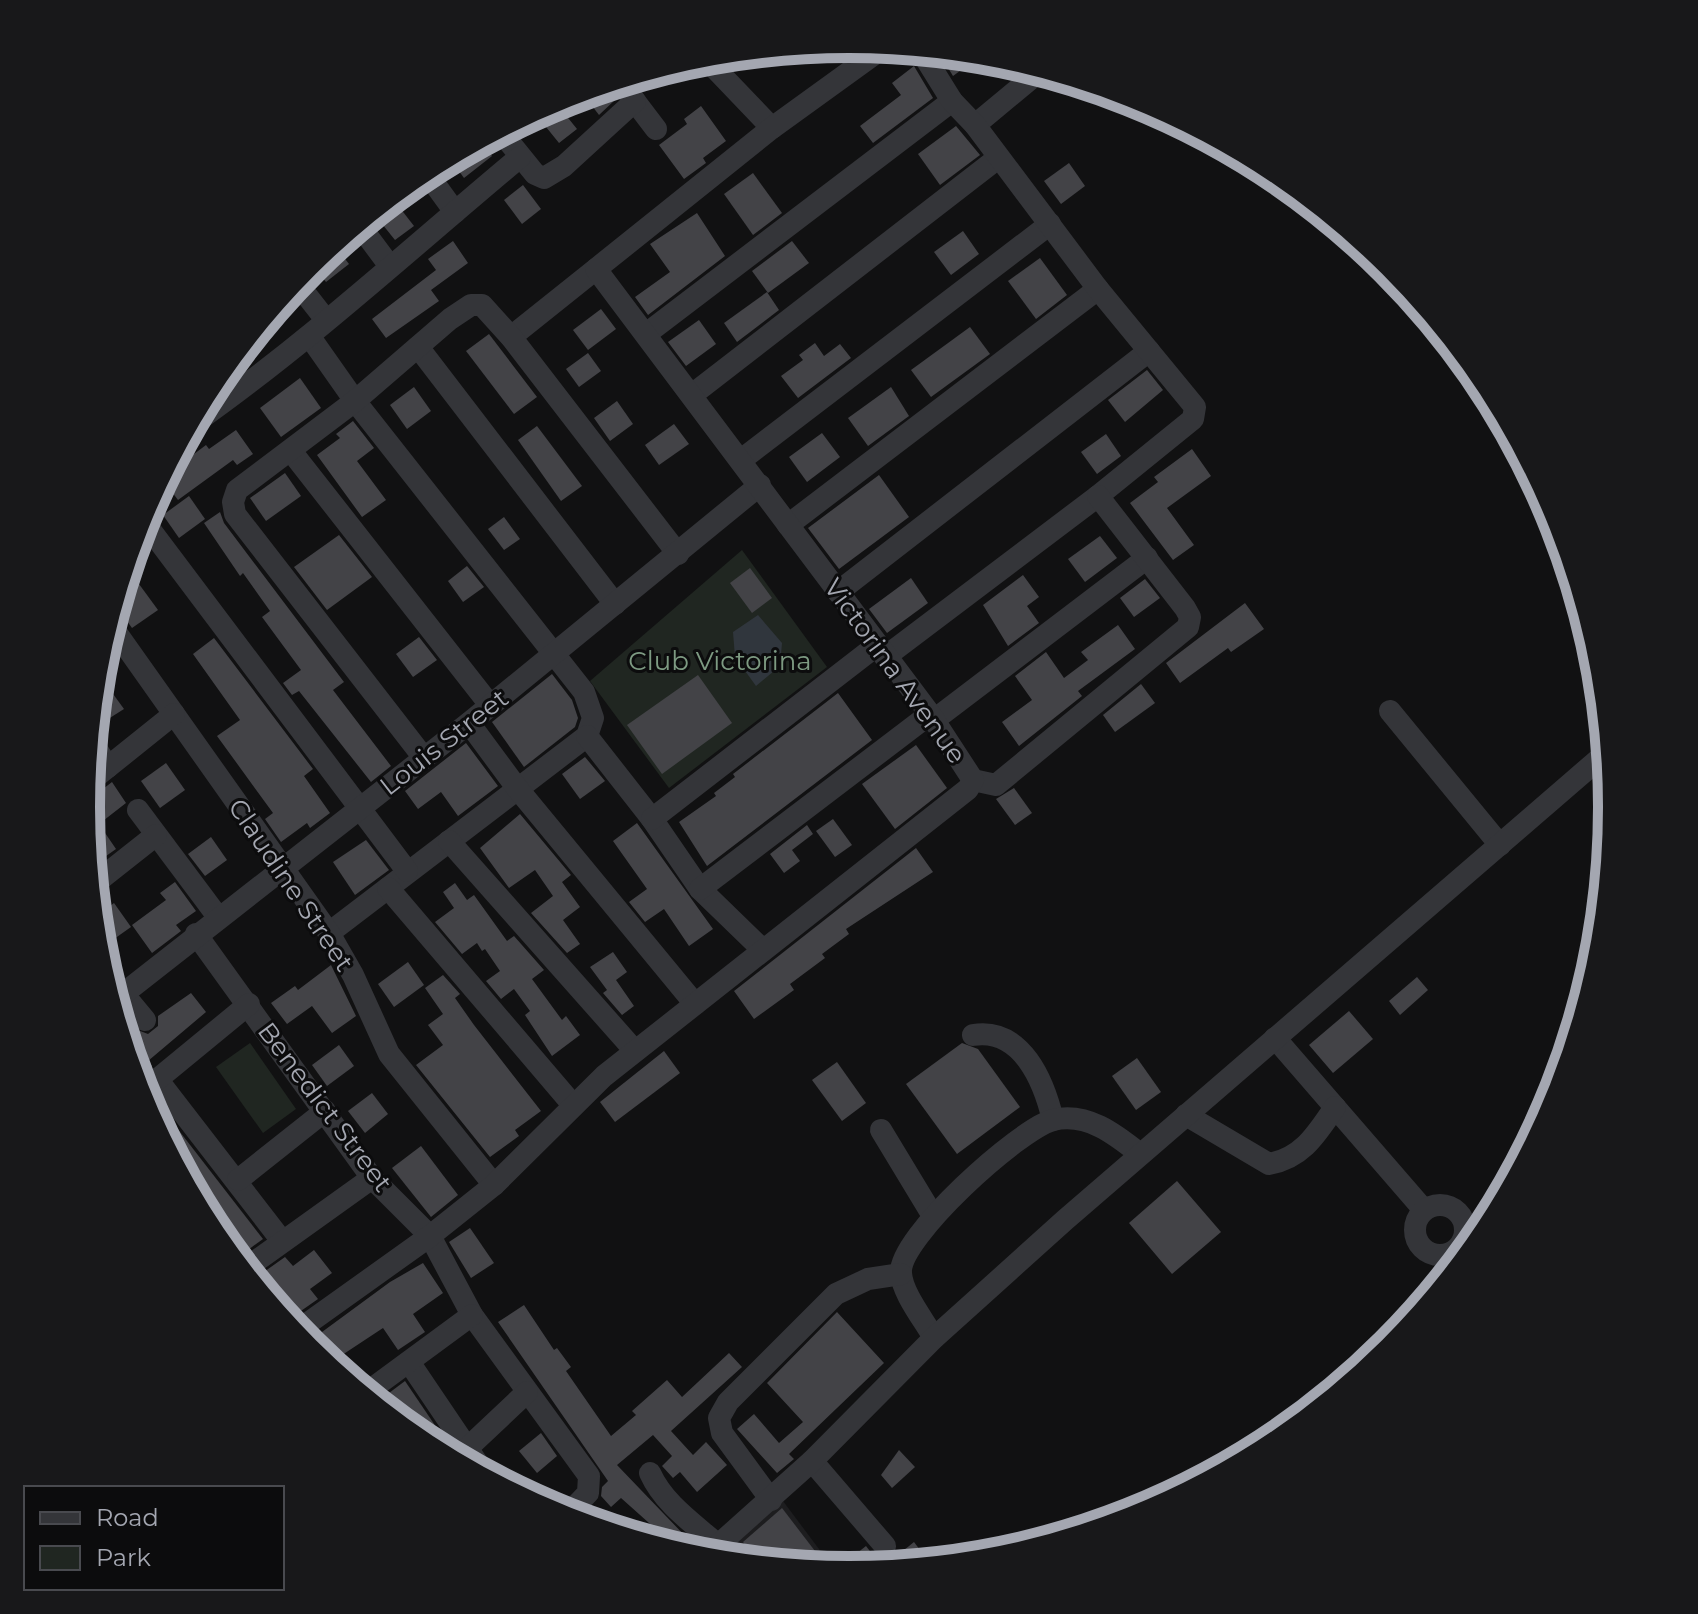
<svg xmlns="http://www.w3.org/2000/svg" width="1698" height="1614" font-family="Montserrat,sans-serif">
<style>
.built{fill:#1d1d1f}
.green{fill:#202621}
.water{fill:#30363d}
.building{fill:#434347}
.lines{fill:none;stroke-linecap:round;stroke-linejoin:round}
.minor{stroke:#343539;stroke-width:22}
.labels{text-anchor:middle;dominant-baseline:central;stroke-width:6;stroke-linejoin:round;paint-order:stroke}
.park-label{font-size:26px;fill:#7d9a82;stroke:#0c0c0d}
.street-label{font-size:26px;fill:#a4a7b1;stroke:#0c0c0d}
.rim{fill:none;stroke:#a4a7b1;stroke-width:10}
</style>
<rect width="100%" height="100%" fill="#111112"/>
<path class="built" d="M783 1501 834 1569 720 1557Z"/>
<g class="green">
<path d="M742 550 827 667 669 788 590 681Z"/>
<path d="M250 1043 296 1109 263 1133 216 1067Z"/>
</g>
<path class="water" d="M758 615 782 643 780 666 756 686 735 657 733 632Z"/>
<g class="building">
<path d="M939 53 979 57 953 76Z"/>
<path d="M914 66 933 98 873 143 860 126 901 95 892 83Z"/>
<path d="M608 87 616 99 599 115 583 94Z"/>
<path d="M556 103 577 129 559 143 542 122 545 119 540 111Z"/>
<path d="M701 106 726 141 703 158 706 163 684 179 659 145 687 124 684 119Z"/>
<path d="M956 126 980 155 940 185 918 154Z"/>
<path d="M482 142 492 156 464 178 450 159Z"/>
<path d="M1069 163 1085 186 1061 204 1044 181Z"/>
<path d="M753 173 782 213 753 235 724 194Z"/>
<path d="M523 185 541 209 522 224 504 200Z"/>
<path d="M393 199 414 226 395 240 374 214Z"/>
<path d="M697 213 725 256 648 315 635 297 670 272 650 244Z"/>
<path d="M963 231 979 254 951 275 934 252Z"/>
<path d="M453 241 468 263 431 290 439 301 386 338 372 319 436 270 428 259Z"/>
<path d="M792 241 809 263 768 293 752 271Z"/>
<path d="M335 246 349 264 326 282 312 265Z"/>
<path d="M1040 258 1067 295 1036 319 1008 281Z"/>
<path d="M767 292 779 310 737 342 724 323Z"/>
<path d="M601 309 616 329 588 350 573 330Z"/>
<path d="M699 320 716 344 686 366 668 342Z"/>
<path d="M970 327 990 354 931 397 911 370Z"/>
<path d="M489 334 537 397 514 414 466 351Z"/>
<path d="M815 343 824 356 840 344 851 358 798 398 781 376 803 360 799 355Z"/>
<path d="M588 353 601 371 579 387 566 369Z"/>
<path d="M1147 370 1163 390 1125 422 1108 400Z"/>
<path d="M300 378 321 408 281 437 260 408Z"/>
<path d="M414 387 431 411 407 429 390 405Z"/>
<path d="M891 387 909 416 868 446 848 418Z"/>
<path d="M617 401 633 424 610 441 594 418Z"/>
<path d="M353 421 374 448 357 461 386 500 362 517 317 455 340 438 336 434Z"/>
<path d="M674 424 689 444 659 465 645 445Z"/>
<path d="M537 426 582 486 561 501 518 440Z"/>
<path d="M236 430 253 454 237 465 233 460 178 500 163 480 166 475 206 445 209 449Z"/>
<path d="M822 433 840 457 807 482 789 457Z"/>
<path d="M1106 434 1121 456 1097 474 1081 452Z"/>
<path d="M1192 449 1211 476 1167 508 1194 545 1173 560 1130 503 1158 482 1154 477Z"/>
<path d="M285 473 301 496 266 521 250 498Z"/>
<path d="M879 475 909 517 839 569 808 528Z"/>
<path d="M189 496 205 519 179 538 163 515Z"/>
<path d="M220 512 224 523 344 682 333 690 391 766 371 782 299 691 292 695 283 683 301 670 262 617 270 611 243 573 240 576 204 523Z"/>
<path d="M504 517 520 539 504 550 488 529Z"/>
<path d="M339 535 372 577 327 610 294 567Z"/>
<path d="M1100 536 1117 558 1085 582 1068 559Z"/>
<path d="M467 566 484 587 463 602 448 581Z"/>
<path d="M750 568 772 598 752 613 730 583Z"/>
<path d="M1023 575 1039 597 1027 606 1039 623 1008 646 983 605Z"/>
<path d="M911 578 928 603 887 633 869 609Z"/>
<path d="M1145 579 1160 598 1134 617 1120 598Z"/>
<path d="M139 584 158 610 132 628 116 606 119 599Z"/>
<path d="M1245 603 1264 629 1231 652 1228 648 1180 683 1166 663Z"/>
<path d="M1118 625 1135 649 1078 691 1082 696 1019 746 1002 722 1032 700 1015 676 1046 652 1064 678 1088 660 1081 652Z"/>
<path d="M419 637 437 660 413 677 396 654Z"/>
<path d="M214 638 313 769 304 776 330 813 310 828 307 823 281 842 265 819 273 813 217 736 240 720 193 654Z"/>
<path d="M552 674 572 700 578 718 575 727 524 767 492 722Z"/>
<path d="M698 675 732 723 662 774 627 725Z"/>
<path d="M1141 684 1155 703 1115 732 1103 715Z"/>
<path d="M108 687 124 709 94 728 97 695Z"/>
<path d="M838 693 872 740 707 866 679 822 716 796 714 793 735 777 733 774Z"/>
<path d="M466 743 498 786 458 816 441 792 418 809 405 791Z"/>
<path d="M916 745 947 788 895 829 862 784Z"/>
<path d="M585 757 605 781 580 799 562 774Z"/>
<path d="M166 763 185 790 160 808 141 781Z"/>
<path d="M112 782 126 803 99 824 116 849 92 866 86 806 92 803 90 799Z"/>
<path d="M1014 788 1032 813 1015 825 996 799Z"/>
<path d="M520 814 571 875 562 882 580 907 563 920 580 944 567 953 531 913 553 896 535 870 509 888 480 848Z"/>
<path d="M833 819 852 845 835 857 816 831Z"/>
<path d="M637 823 713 929 689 946 664 909 645 922 629 902 647 889 613 841Z"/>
<path d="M807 825 813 834 792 850 800 861 784 873 770 854Z"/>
<path d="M211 837 227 860 205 876 188 854Z"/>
<path d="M366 840 389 870 355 895 333 862Z"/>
<path d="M916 848 933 872 846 929 849 934 822 954 825 958 790 984 794 990 754 1019 734 991Z"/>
<path d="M175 882 196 911 176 925 181 931 152 953 132 925 166 900 160 893Z"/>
<path d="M455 883 467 900 474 895 507 941 514 936 544 970 532 979 562 1020 566 1016 580 1035 552 1056 525 1015 530 1011 514 989 501 999 486 981 500 971 485 949 482 951 477 943 462 954 435 922 454 908 443 892Z"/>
<path d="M114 903 131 927 107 944 98 932 97 916Z"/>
<path d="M613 952 627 972 616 980 634 1006 622 1015 603 993 607 990 590 967Z"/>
<path d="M408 962 424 985 394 1007 378 984Z"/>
<path d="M331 965 356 1016 332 1033 312 1006 287 1024 271 1003 295 986 298 990Z"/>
<path d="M443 975 460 994 455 998 474 1025 541 1111 515 1130 519 1136 490 1157 416 1065 443 1045 428 1025 443 1014 425 988Z"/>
<path d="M1417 977 1428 990 1400 1015 1389 1001Z"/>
<path d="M191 993 206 1012 148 1061 152 1066 138 1078 116 1007 135 1029 148 1034 158 1026V1016Z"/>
<path d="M1349 1011 1373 1039 1333 1073 1309 1045Z"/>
<path d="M962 1043 978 1049 1020 1107 957 1154 906 1084Z"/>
<path d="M339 1045 354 1066 327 1086 312 1065Z"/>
<path d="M664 1051 680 1073 615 1122 600 1102Z"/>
<path d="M1137 1058 1161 1092 1136 1110 1112 1076Z"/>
<path d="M837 1062 866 1103 842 1121 812 1080Z"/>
<path d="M372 1093 388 1114 365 1133 348 1111Z"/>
<path d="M156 1101 263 1239 241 1255 191 1186 149 1107Z"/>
<path d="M421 1146 458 1195 431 1217 392 1168Z"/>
<path d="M1177 1181 1221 1232 1172 1274 1129 1223Z"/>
<path d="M470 1228 494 1263 471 1278 449 1242Z"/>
<path d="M314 1250 332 1273 310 1289 318 1299 288 1320 254 1279 285 1257 293 1266Z"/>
<path d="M423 1263 443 1293 413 1314 425 1332 398 1350 383 1328 330 1363 307 1343 390 1282Z"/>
<path d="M524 1305 554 1350 557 1348 571 1367 566 1371 611 1436 636 1415 632 1411 667 1380 682 1397 729 1353 742 1367 671 1431 693 1455 706 1442 727 1465 697 1492 680 1472 673 1478 662 1466 672 1456 653 1435 617 1465 687 1538 677 1548 621 1498 611 1507 601 1496 602 1487 608 1481 498 1322Z"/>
<path d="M837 1312 884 1363 789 1454 794 1459 777 1473 737 1429 754 1414 779 1443 803 1422 767 1383Z"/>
<path d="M405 1381 449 1446 443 1451 405 1425 385 1396Z"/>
<path d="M541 1433 557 1456 537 1473 519 1451Z"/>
<path d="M899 1450 915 1467 892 1488 881 1475Z"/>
<path d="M782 1508 828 1568 757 1561 743 1542Z"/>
<path d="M914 1542 929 1562 883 1567Z"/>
<path d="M866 1546 882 1567 837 1569Z"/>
</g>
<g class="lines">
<g class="minor">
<path d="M705 58 772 128"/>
<path d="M621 83 656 129"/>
<path d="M975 125 1040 71"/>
<path d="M501 132 535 174 544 178 564 166 635 101"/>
<path d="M426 172 455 212"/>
<path d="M360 226 389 265"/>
<path d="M297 283 326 320"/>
<path d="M646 334 952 101"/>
<path d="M310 337 355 401 584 692 593 718 587 736 329 933"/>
<path d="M511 337 596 269"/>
<path d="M418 347 615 604"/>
<path d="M693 394 998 158"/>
<path d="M193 424C308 343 412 247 520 157"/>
<path d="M291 451 490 705"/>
<path d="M741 460 1050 224"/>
<path d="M143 520 407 871"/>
<path d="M788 525 1098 289"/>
<path d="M838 592 1149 351"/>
<path d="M111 625 329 933 353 975 389 1054 494 1185"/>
<path d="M885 657 1098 496 1193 419 1195 407 1098 289 975 125 952 101 921 51"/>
<path d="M1390 711 1500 845"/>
<path d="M934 720 1147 558"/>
<path d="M469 723 517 788 695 1004"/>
<path d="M587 736 652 819 700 889 763 950"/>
<path d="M92 742 108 767"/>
<path d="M424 758 235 514 233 502 237 490 355 401 450 319 471 305H482L511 337 678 554"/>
<path d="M973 780 996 785 1188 627 1190 617 1185 608 1098 496"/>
<path d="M88 783 174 714"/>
<path d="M138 810 218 917"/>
<path d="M652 819 876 646"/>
<path d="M449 841 635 1051"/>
<path d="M94 884 156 835"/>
<path d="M388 888 573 1105"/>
<path d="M700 889 930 714"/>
<path d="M196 934 372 1178 430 1236 472 1315 589 1476 588 1493 567 1515"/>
<path d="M106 973 145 1020"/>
<path d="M123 994 469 723 760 485"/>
<path d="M973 1035C1022 1027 1044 1082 1053 1120"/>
<path d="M1275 1038 1424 1210"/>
<path d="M157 1079 282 1241"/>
<path d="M142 1092 249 1004"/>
<path d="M1186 1115 1269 1164C1303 1158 1317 1133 1335 1107"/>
<path d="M881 1130 933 1216"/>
<path d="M238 1180 325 1111"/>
<circle cx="1440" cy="1230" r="25"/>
<path d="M245 1269 372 1178"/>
<path d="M297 1331 430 1236 494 1185 604 1076 968 789 973 780 930 714 596 269 772 128 884 47"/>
<path d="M934 1338C924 1320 902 1293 901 1273 898 1238 1019 1129 1053 1120 1087 1112 1115 1134 1140 1154"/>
<path d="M409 1362 484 1473"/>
<path d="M366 1393 472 1315"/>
<path d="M458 1457 527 1392"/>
<path d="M812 1461 885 1546"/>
<path d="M650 1473C664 1504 693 1523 718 1545"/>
<path d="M771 1500 722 1433 719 1418 728 1402 836 1294 868 1279 901 1274"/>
<path d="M706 1556 812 1461 934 1338 1065 1220 1607 752"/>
</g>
</g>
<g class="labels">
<g class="park-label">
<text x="720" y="661">Club Victorina</text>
</g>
<g class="street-label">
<text transform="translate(895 671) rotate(54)">Victorina Avenue</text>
<text transform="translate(444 742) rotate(-38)">Louis Street</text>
<text transform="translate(291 885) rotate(56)">Claudine Street</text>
<text transform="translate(325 1107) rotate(53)">Benedict Street</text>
</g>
</g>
<path d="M0 0H1698V1614H0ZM100 807a749 749 0 1 1 1498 0a749 749 0 1 1-1498 0Z" fill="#18181a" fill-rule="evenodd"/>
<path class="rim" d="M100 807a749 749 0 1 1 1498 0a749 749 0 1 1-1498 0Z"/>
<rect x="24" y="1486" width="260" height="104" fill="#0c0c0d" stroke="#494a4f" stroke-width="2"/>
<rect x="40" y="1512" width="40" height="12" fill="#343539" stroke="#494a4f" stroke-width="2"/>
<text x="96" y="1526" font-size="24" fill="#a4a7b1">Road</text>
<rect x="40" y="1546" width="40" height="24" fill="#202621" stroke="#494a4f" stroke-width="2"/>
<text x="96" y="1566" font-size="24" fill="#a4a7b1">Park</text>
</svg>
